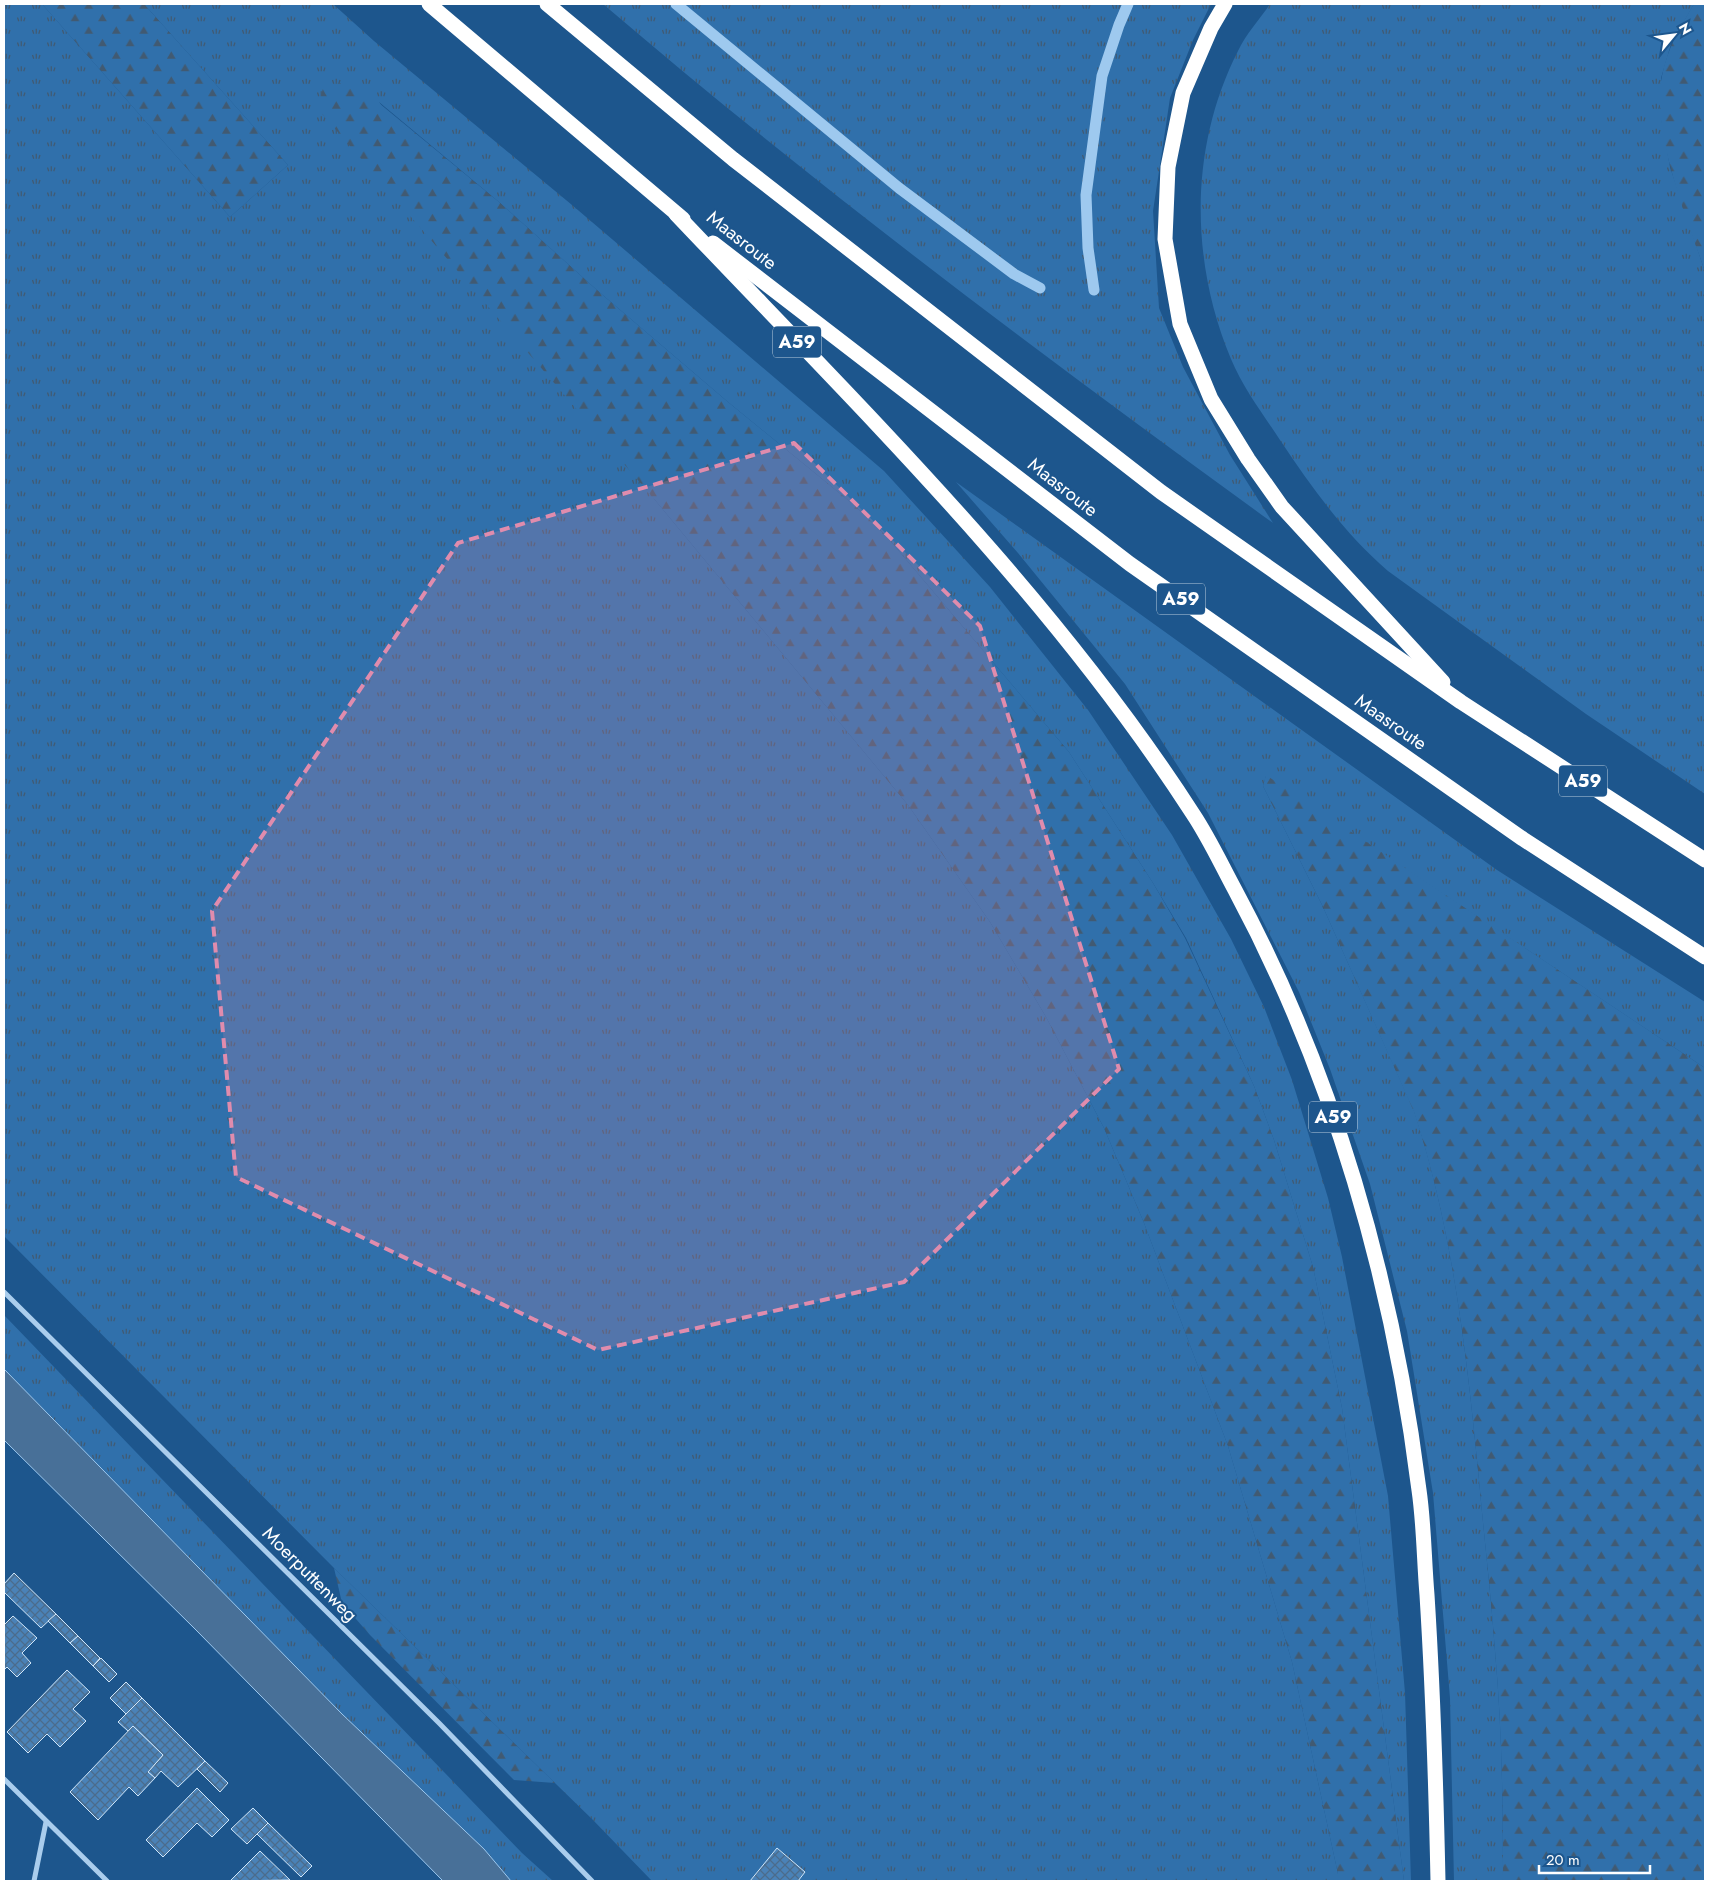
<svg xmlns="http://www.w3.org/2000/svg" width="1709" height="1885" font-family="Jost,sans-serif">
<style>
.grass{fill:url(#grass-tufts)}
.forest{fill:url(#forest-firs)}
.water{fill:#487098;stroke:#9ec9ef}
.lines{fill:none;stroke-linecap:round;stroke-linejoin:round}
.stream{stroke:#9ec9ef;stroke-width:11}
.building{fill:url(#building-cross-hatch);stroke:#d0e6f9}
.street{stroke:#aacded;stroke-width:5}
.highway{stroke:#fff;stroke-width:15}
.marked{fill:#e08cad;fill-opacity:0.2;stroke:#e08cad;stroke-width:4;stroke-dasharray:10 6;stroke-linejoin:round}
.labels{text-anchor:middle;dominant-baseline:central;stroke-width:4;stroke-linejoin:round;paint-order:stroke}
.shield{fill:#1d568d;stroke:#bcd;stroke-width:1}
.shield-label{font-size:18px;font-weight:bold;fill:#fff}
.street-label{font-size:19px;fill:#fff;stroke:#1d568d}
</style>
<defs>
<pattern id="grass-tufts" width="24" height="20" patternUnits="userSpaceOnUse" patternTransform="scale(1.25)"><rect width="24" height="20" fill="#3070ab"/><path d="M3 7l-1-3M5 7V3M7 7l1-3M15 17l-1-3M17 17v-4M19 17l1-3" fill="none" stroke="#415a72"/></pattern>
<pattern id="forest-firs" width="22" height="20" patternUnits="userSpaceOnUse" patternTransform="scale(1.25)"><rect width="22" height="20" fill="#3070ab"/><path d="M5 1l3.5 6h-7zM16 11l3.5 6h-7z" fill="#415a72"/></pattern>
<pattern id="building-cross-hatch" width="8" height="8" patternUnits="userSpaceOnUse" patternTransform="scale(1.25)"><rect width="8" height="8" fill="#4a82b7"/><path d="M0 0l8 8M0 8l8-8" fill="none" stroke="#4b6c8c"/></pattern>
</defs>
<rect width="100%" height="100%" fill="#1d568d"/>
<g class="grass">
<path d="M4 4H42L230 217 288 165 144 4H333L374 41 572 205 884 471 990 587 1088 710 1172 835 1231 939 1264 1007 1292 1080 1328 1198 1342 1257 1388 1496 1405 1693 1411 1881H1404L1342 1408 1313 1267 1274 1140 1254 1086 1186 938 1153 883 1069 752 887 537 854 505 728 402 598 291 499 202 379 102 655 500 908 805 990 922 1046 1017 1104 1128 1144 1223 1228 1446 1292 1662 1338 1874V1881H652L593 1820 334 1568 4 1236Z"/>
<path d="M603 4H1211L1193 40 1170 98 1153 211 1159 308 1183 367 1230 455 1273 523C1044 357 818 188 603 4Z"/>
<path d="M1270 4H1694L1671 44 1661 78V118L1670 167 1705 272V794L1586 714 1388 571C1345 534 1312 488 1280 440 1263 414 1243 388 1231 359 1190 261 1189 147 1238 51 1246 34 1260 19 1270 4Z"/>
<path d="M956 482 1497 870 1705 1002V1068L1266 776 1263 786 1323 907 1414 1111C1453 1230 1467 1357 1479 1480 1484 1537 1491 1594 1495 1651 1502 1728 1503 1804 1503 1881H1454L1450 1698 1433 1493 1407 1331 1370 1184 1330 1069 1299 992 1208 813 1125 684 1018 553Z"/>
<path d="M4 1315 522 1853 553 1881H511L484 1849 342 1714 4 1369Z"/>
</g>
<g class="forest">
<path d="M42 4H144L288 165 230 217Z"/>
<path d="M1694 4H1705V272C1688 220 1650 130 1662 76 1667 49 1680 27 1694 4Z"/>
<path d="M351 80 499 202 598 291 728 402 854 505 887 537 1069 752 1153 883 1185 938 1254 1086 1274 1140 1313 1267 1342 1408 1404 1881H1338V1874L1292 1662 1228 1446 1144 1223 1104 1128 1046 1017 990 922 908 805 655 500 318 109 323 88Z"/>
<path d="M1266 775 1705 1068V1881H1503C1503 1804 1502 1728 1495 1651 1491 1594 1484 1537 1479 1480 1467 1357 1453 1230 1414 1112L1323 907 1263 786Z"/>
<path d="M334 1568 555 1783 514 1780 370 1635 342 1603Z"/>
</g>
<path class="water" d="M4 1369 342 1714 484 1849 511 1881H443L196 1630 4 1440Z"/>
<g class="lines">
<g class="stream">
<path d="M676 4 899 188 1014 274 1040 288"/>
<path d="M1094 290 1088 248 1086 195 1102 76 1119 25 1128 4"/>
</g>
</g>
<g class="building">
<path d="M14 1573 56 1614 41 1628 4 1592V1584Z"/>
<path d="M56 1614 78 1636 70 1643 48 1621Z"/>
<path d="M13 1616 37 1638 22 1653 31 1663 17 1677 7 1667 4 1670V1625Z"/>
<path d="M78 1636 100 1658 93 1666 70 1643Z"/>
<path d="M101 1658 117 1674 109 1682 93 1666Z"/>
<path d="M67 1670 90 1692 73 1709 86 1721 60 1747 47 1734 28 1753 7 1732Z"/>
<path d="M126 1682 142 1698 126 1714 110 1698Z"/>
<path d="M142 1698 205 1761 178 1787 161 1771 155 1778 148 1772 163 1755 133 1726 128 1731 118 1722Z"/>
<path d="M133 1726 163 1755 148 1772 155 1778 138 1796 129 1787 98 1820 70 1792Z"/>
<path d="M205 1761 228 1783 220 1792 197 1769Z"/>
<path d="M197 1788 229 1820 212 1837 197 1823 163 1857 146 1840Z"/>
<path d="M253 1808 268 1823 247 1844 231 1829Z"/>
<path d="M268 1823 312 1866 301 1877 257 1834Z"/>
<path d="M777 1848 805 1872 798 1881H750Z"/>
<path d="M260 1851 290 1880 230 1881Z"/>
</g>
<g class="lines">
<g class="street">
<path d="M4 1292 439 1723 592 1881"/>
<path d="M4 1779 107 1881"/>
<path d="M34 1881 46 1822"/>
</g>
<g class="highway">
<path d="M429 4 683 219"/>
<path d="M547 4 733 159 1161 492 1461 702 1705 860"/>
<path d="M1225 4 1211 28 1183 93 1168 167 1165 239 1180 324 1211 399 1248 459 1282 507 1443 682"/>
<path d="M676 214C857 405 1050 592 1193 814 1209 838 1221 864 1235 890 1334 1074 1393 1282 1419 1490 1424 1524 1424 1560 1427 1595 1433 1690 1436 1786 1438 1881"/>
<path d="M713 243 1130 564 1523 839 1705 957"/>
</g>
</g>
<path class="marked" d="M794 443 980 626 1119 1069 904 1282 598 1350 236 1177 212 911 458 543Z"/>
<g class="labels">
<g class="shield">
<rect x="773" y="326.5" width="48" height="31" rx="4"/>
<rect x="1157" y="583.5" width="48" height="31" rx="4"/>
<rect x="1559" y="765.5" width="48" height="31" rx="4"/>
<rect x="1309" y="1101.5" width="48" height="31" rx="4"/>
</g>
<g class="shield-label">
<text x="797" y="342">A59</text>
<text x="1181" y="599">A59</text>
<text x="1583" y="781">A59</text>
<text x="1333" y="1117">A59</text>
</g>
<g class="street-label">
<text transform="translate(742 240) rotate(38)">Maasroute</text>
<text transform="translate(1063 487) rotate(38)">Maasroute</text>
<text transform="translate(1391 722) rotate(35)">Maasroute</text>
<text transform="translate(310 1574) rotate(45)">Moerputtenweg</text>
</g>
</g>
<rect width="1709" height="1885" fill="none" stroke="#ffffff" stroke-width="10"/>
<g transform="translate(1674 35) rotate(61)" stroke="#1d568d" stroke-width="4" paint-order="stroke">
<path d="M0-4L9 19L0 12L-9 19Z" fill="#ffffff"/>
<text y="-8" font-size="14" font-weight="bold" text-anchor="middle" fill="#ffffff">N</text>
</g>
<path d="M1539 1865v8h111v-8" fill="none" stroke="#ffffff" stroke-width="2.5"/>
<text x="1546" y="1865" font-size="15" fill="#ffffff" stroke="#1d568d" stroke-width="4" paint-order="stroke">20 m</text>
</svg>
